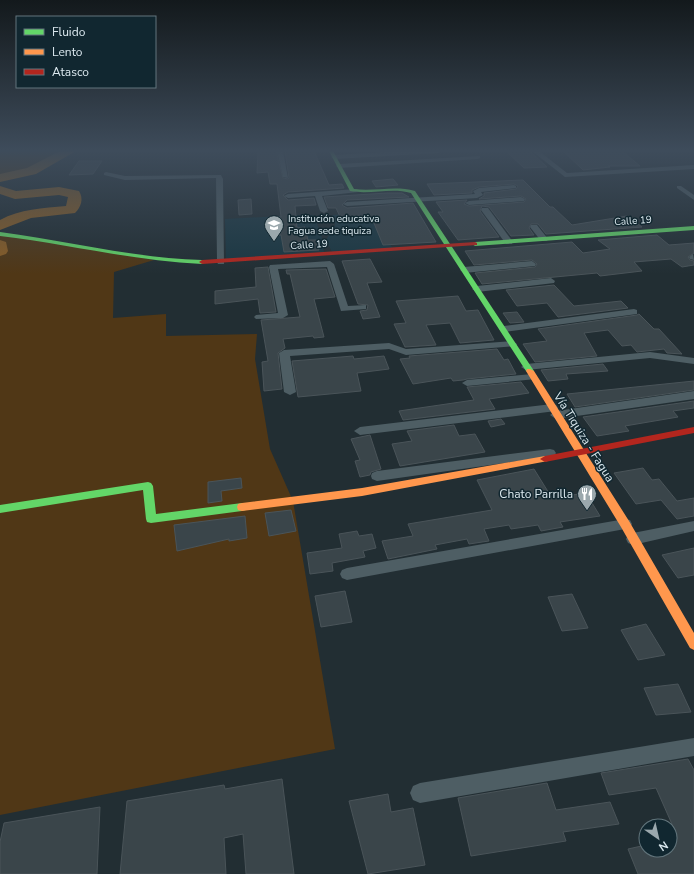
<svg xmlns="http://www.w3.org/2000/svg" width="694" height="874" font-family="'Nunito Sans',sans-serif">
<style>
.built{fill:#1a3742}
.green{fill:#503716}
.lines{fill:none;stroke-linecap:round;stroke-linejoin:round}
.river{fill:#8a5d24;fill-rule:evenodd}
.building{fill:#3a454a;stroke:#4a5459}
.street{fill:#4e5e64;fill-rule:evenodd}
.fast{fill:#63d668;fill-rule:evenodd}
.slow{fill:#ff974d;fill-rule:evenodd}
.jam{fill:#b3261e;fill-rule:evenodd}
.labels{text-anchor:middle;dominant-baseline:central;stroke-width:3;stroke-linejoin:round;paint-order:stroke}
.far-poi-label{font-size:10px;fill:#dce9ef;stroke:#112730;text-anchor:start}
.far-street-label{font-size:10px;fill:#dce9ef;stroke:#112730}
.street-label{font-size:12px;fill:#dce9ef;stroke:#112730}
.poi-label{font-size:12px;fill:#dce9ef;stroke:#112730;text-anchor:end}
</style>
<rect width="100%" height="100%" fill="#222e33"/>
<g class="built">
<path d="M371 212 393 249 332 252 326 240 335 225 332 215Z"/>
<path d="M299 215H313L321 233 324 252 226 259 225 219Z"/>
</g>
<g class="green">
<path d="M0 151H70L50 160 31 171 0 178Z"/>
<path d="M0 234 154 260 114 272 113 318 166 314V336L257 334 255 359 270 449 293 501 335 749 0 815Z"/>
</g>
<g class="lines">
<g class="river">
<path d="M60 151H76L36 174 0 182V174L27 168Z"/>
<path d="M0 186 16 191 59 187 79 191C84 199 81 207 75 213L31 218 0 230V220C20 209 43 208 66 206L68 197 59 195 15 199 0 194Z"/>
<path d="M0 240 6 242 8 251 6 254 0 256Z"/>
</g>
</g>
<g class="building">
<path d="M276 151 283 178 288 179 289 178 285 151H314L329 185 342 184 344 188 288 192 283 195 288 200 314 198 316 205 295 206 297 228 305 227 308 240H316L319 250 284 252 281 235H279L277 217H281L277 184H270L268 172 257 173 258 152Z"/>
<path d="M506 151H530L547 167 524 168Z"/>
<path d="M563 151H622L640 166H608L610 167 583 170Z"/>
<path d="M79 161H102L93 174 69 175Z"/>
<path d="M393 179 398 185 376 187 372 181Z"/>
<path d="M523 180 550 207H553L572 225 627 216 642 227 546 234 538 224H531L529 228 534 235 511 236 489 207 482 206 480 211 499 237 458 240 438 212H443L436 202 467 200 464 204 469 206 524 202 526 199 521 196 479 199 484 196V193L516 189 518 186 514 184 479 187 472 190V193L434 195 427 184Z"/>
<path d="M387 193H402L409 197 347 200 342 205 347 208 413 203 436 242 383 245 371 216 341 219 336 208H328L324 197Z"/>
<path d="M251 199 252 214 239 215 238 200Z"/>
<path d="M657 235 669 245 694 243V253L688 257 690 260 694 261V265L682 267 671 259 634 262 642 271 600 276 597 273 482 284 475 273 535 267 537 264 532 260 474 265 465 251 572 242 583 253 610 249 598 240Z"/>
<path d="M370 259 382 282 367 283 380 317 363 319 360 311 367 310 368 305 358 304 342 261Z"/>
<path d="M268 267 276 312 260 313 258 299 215 304V291L256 287 255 268Z"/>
<path d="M326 269 335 297 314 299 324 337 314 338 313 336 283 339 285 348 278 353 282 389 264 391 262 362 268 361 261 320 300 317 290 274H287L286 270Z"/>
<path d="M554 285 574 306 621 301 628 308 558 317 547 303 517 306 506 290Z"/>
<path d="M458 296 466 311 478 310 494 340 460 343 450 323 426 325 436 345 405 347 394 324 406 323 396 301Z"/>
<path d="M517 312 524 322 510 323 503 313Z"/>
<path d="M639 314 654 329H659L682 354 667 353 664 349 637 352 631 345 622 346 608 330 584 333 597 356 535 362 523 344 547 341 538 329 637 315Z"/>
<path d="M497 349 504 360 508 359 516 374 467 379 463 380 453 381 451 378 413 384 400 359 410 358 409 356Z"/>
<path d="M353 356 354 359 384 356 389 369 357 373 361 391 298 397 292 361Z"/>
<path d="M603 364 608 371 566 374 568 379 548 381 541 370Z"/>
<path d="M694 381V390L575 407 567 394Z"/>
<path d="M521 382 529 393 489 399 495 409 403 420 399 411 474 400 467 387Z"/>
<path d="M694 401V408L673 411 678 417 625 426 629 431 597 436 583 417Z"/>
<path d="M501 419 505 424 491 427 488 421Z"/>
<path d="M454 425 459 436 475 434 485 452 400 466 392 444 412 441 407 431Z"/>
<path d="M370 435 381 469 371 472 370 475 360 477 355 461 360 460 351 439Z"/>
<path d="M643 468 652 480 659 479 677 501 694 498V516L677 519 661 500 636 504 614 473Z"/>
<path d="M534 469 552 498 586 493 600 516 560 522 563 527 541 531 538 525 511 529 509 525 484 529 489 541 469 544 467 539 435 545 437 549 388 559 382 541 413 536 408 524 492 510 477 480Z"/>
<path d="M241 478 242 488 221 491 222 501 208 503V482Z"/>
<path d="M291 510 296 531 269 536 265 513Z"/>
<path d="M245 516 247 538 229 541V539L177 551 174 525Z"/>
<path d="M357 531 359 536 372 534 376 548 363 551 365 557 332 563 333 571 310 574 307 553 342 548 339 534Z"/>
<path d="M694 548V575L678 578 662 555Z"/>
<path d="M345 591 352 622 321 627 315 596Z"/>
<path d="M572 594 588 628 562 631 548 597Z"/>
<path d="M646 624 665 655 638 660 621 630Z"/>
<path d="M678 684 691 712 656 715 644 688Z"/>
<path d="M688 759 694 770V874H638L628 849 646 845V850H670V831H675L656 788 609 795 601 773Z"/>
<path d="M282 779 294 874H246L243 834 224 838 226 874H120L127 801 224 785 225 789Z"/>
<path d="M547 783 556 810 610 802 619 824 563 832 566 841 471 856 458 798Z"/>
<path d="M388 794 391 812 413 808 425 865 368 874 349 801Z"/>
<path d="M100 807 97 874H0V842L4 823Z"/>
</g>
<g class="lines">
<g class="street">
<path d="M277 151H283L288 178 283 177Z"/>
<path d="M402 151H442L439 153 334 159 331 157 334 155Z"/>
<path d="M532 151H539L567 173 694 165V169L565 177Z"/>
<path d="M480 156V158L478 159 339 168 336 166 339 164Z"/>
<path d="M106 172 125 176 221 175 223 179 224 264H218L217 262 216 178 125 180 104 175V173Z"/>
<path d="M514 185 516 186V188L481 192 483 195 477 198 347 206 343 204 347 202 475 194 473 191 479 188Z"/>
<path d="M677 186H681L694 195V200L677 188Z"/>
<path d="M356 189 360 191 358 192 322 196 328 211 324 213 320 211 315 196 288 198 284 196 288 194Z"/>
<path d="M521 197 525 199 524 201 469 205 465 203 469 201Z"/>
<path d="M482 208H488L513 242 512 244H506L481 210Z"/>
<path d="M531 225H537L548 239 547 241H541L530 227Z"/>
<path d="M693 254 694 260 690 259 689 257Z"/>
<path d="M330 261 334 264 348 306 366 305V309L341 311 327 267 278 269 288 315 283 318 256 319 254 317 256 315 278 313 269 267 270 265Z"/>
<path d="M532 261 536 264 535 266 464 273 460 270 464 267Z"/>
<path d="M551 278 555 281 554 283 477 292 472 289 477 286Z"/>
<path d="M634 309 637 310V314L504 332 499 329 504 326Z"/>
<path d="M512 341 517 344 516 346 406 355 389 349 290 356 296 392 290 395 284 392 279 353 284 350 389 343 406 349Z"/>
<path d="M650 352 694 358V364L650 358 526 370 521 367 526 364Z"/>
<path d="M532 374 536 375 537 377 536 379 467 386 462 383 467 380Z"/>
<path d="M694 391V399L556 419 550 415 556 411Z"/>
<path d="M552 404 556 405 558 408 556 411 360 435 354 431 360 427Z"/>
<path d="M550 449 554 450 556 453 554 456 377 481 372 479 371 476 372 473 377 471Z"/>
<path d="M625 519 630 520 632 524 630 528 625 529 347 580 342 578 340 574 342 570 347 568Z"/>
<path d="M694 521V531L633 545 628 543 626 539 628 535 633 533Z"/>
<path d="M694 738V756L420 803 413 800 410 793 413 786 420 783Z"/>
</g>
<g class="fast">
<path d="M329 151H333L354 189C375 192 394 185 415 191L534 371 533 373H530L526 371 411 193C391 187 371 195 350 191Z"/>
<path d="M694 226V230L475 246 472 244 475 242Z"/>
<path d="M0 232C68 241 134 258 202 260L205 262 202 264C134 261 68 244 0 236Z"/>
<path d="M148 482 151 483 153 486 156 514 242 503 246 504 247 507 246 510 242 511 151 523 147 522 146 519 143 490 0 513V505Z"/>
</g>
<g class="slow">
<path d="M527 369H530L534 371 629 521 694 633V650L690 648 621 527 526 371Z"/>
<path d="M545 456 550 459 548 461 362 496 242 511 238 510 237 507 238 504 242 503 362 488Z"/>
</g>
<g class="jam">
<path d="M475 242 477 243V245L202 264 199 262 202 260Z"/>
<path d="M694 427V433L545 462 540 459 545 456Z"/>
</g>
</g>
<linearGradient id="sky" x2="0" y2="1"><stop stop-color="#13191c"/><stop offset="0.55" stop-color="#3e4c5b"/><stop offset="1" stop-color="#3e4c5b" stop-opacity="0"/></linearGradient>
<rect width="694" height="274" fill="url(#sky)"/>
<defs>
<g id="school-pin" transform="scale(1)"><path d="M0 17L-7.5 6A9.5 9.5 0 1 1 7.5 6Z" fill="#9ba8ad" stroke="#112730"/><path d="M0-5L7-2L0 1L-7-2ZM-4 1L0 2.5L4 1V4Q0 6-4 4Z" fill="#fff"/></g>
<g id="restaurant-pin" transform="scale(1)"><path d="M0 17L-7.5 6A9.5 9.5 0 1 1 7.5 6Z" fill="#9ba8ad" stroke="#112730"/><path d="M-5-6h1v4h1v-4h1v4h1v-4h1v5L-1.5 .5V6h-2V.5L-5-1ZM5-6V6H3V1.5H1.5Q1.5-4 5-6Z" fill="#fff"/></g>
</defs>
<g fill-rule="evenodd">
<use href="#school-pin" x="274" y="225"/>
<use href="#restaurant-pin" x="587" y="494"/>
</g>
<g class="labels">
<g class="far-poi-label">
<text x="288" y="219">Institución educativa<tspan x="288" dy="12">Fagua sede tiquiza</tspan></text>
</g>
<g class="far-street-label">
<text transform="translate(633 221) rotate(-4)">Calle 19</text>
<text transform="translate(309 245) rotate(-4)">Calle 19</text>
</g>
<g class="street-label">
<text transform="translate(584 437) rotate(58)">Vía Tiquiza - Fagua</text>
</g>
<g class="poi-label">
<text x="573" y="494">Chato Parrilla</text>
</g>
</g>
<rect x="16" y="16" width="140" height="72" fill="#112730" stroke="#62757c"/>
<rect x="24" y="29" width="20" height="6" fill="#63d668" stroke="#62757c"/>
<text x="52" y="36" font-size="12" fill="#dce9ef">Fluido</text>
<rect x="24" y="49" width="20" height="6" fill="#ff974d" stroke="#62757c"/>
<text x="52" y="56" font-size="12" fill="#dce9ef">Lento</text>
<rect x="24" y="69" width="20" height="6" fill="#b3261e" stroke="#62757c"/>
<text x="52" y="76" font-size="12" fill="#dce9ef">Atasco</text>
<g transform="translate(658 838) rotate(146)"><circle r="19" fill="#112730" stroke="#62757c"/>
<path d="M0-3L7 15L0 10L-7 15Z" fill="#9ba8ad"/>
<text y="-6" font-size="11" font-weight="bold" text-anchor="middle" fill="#dce9ef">N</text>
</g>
</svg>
